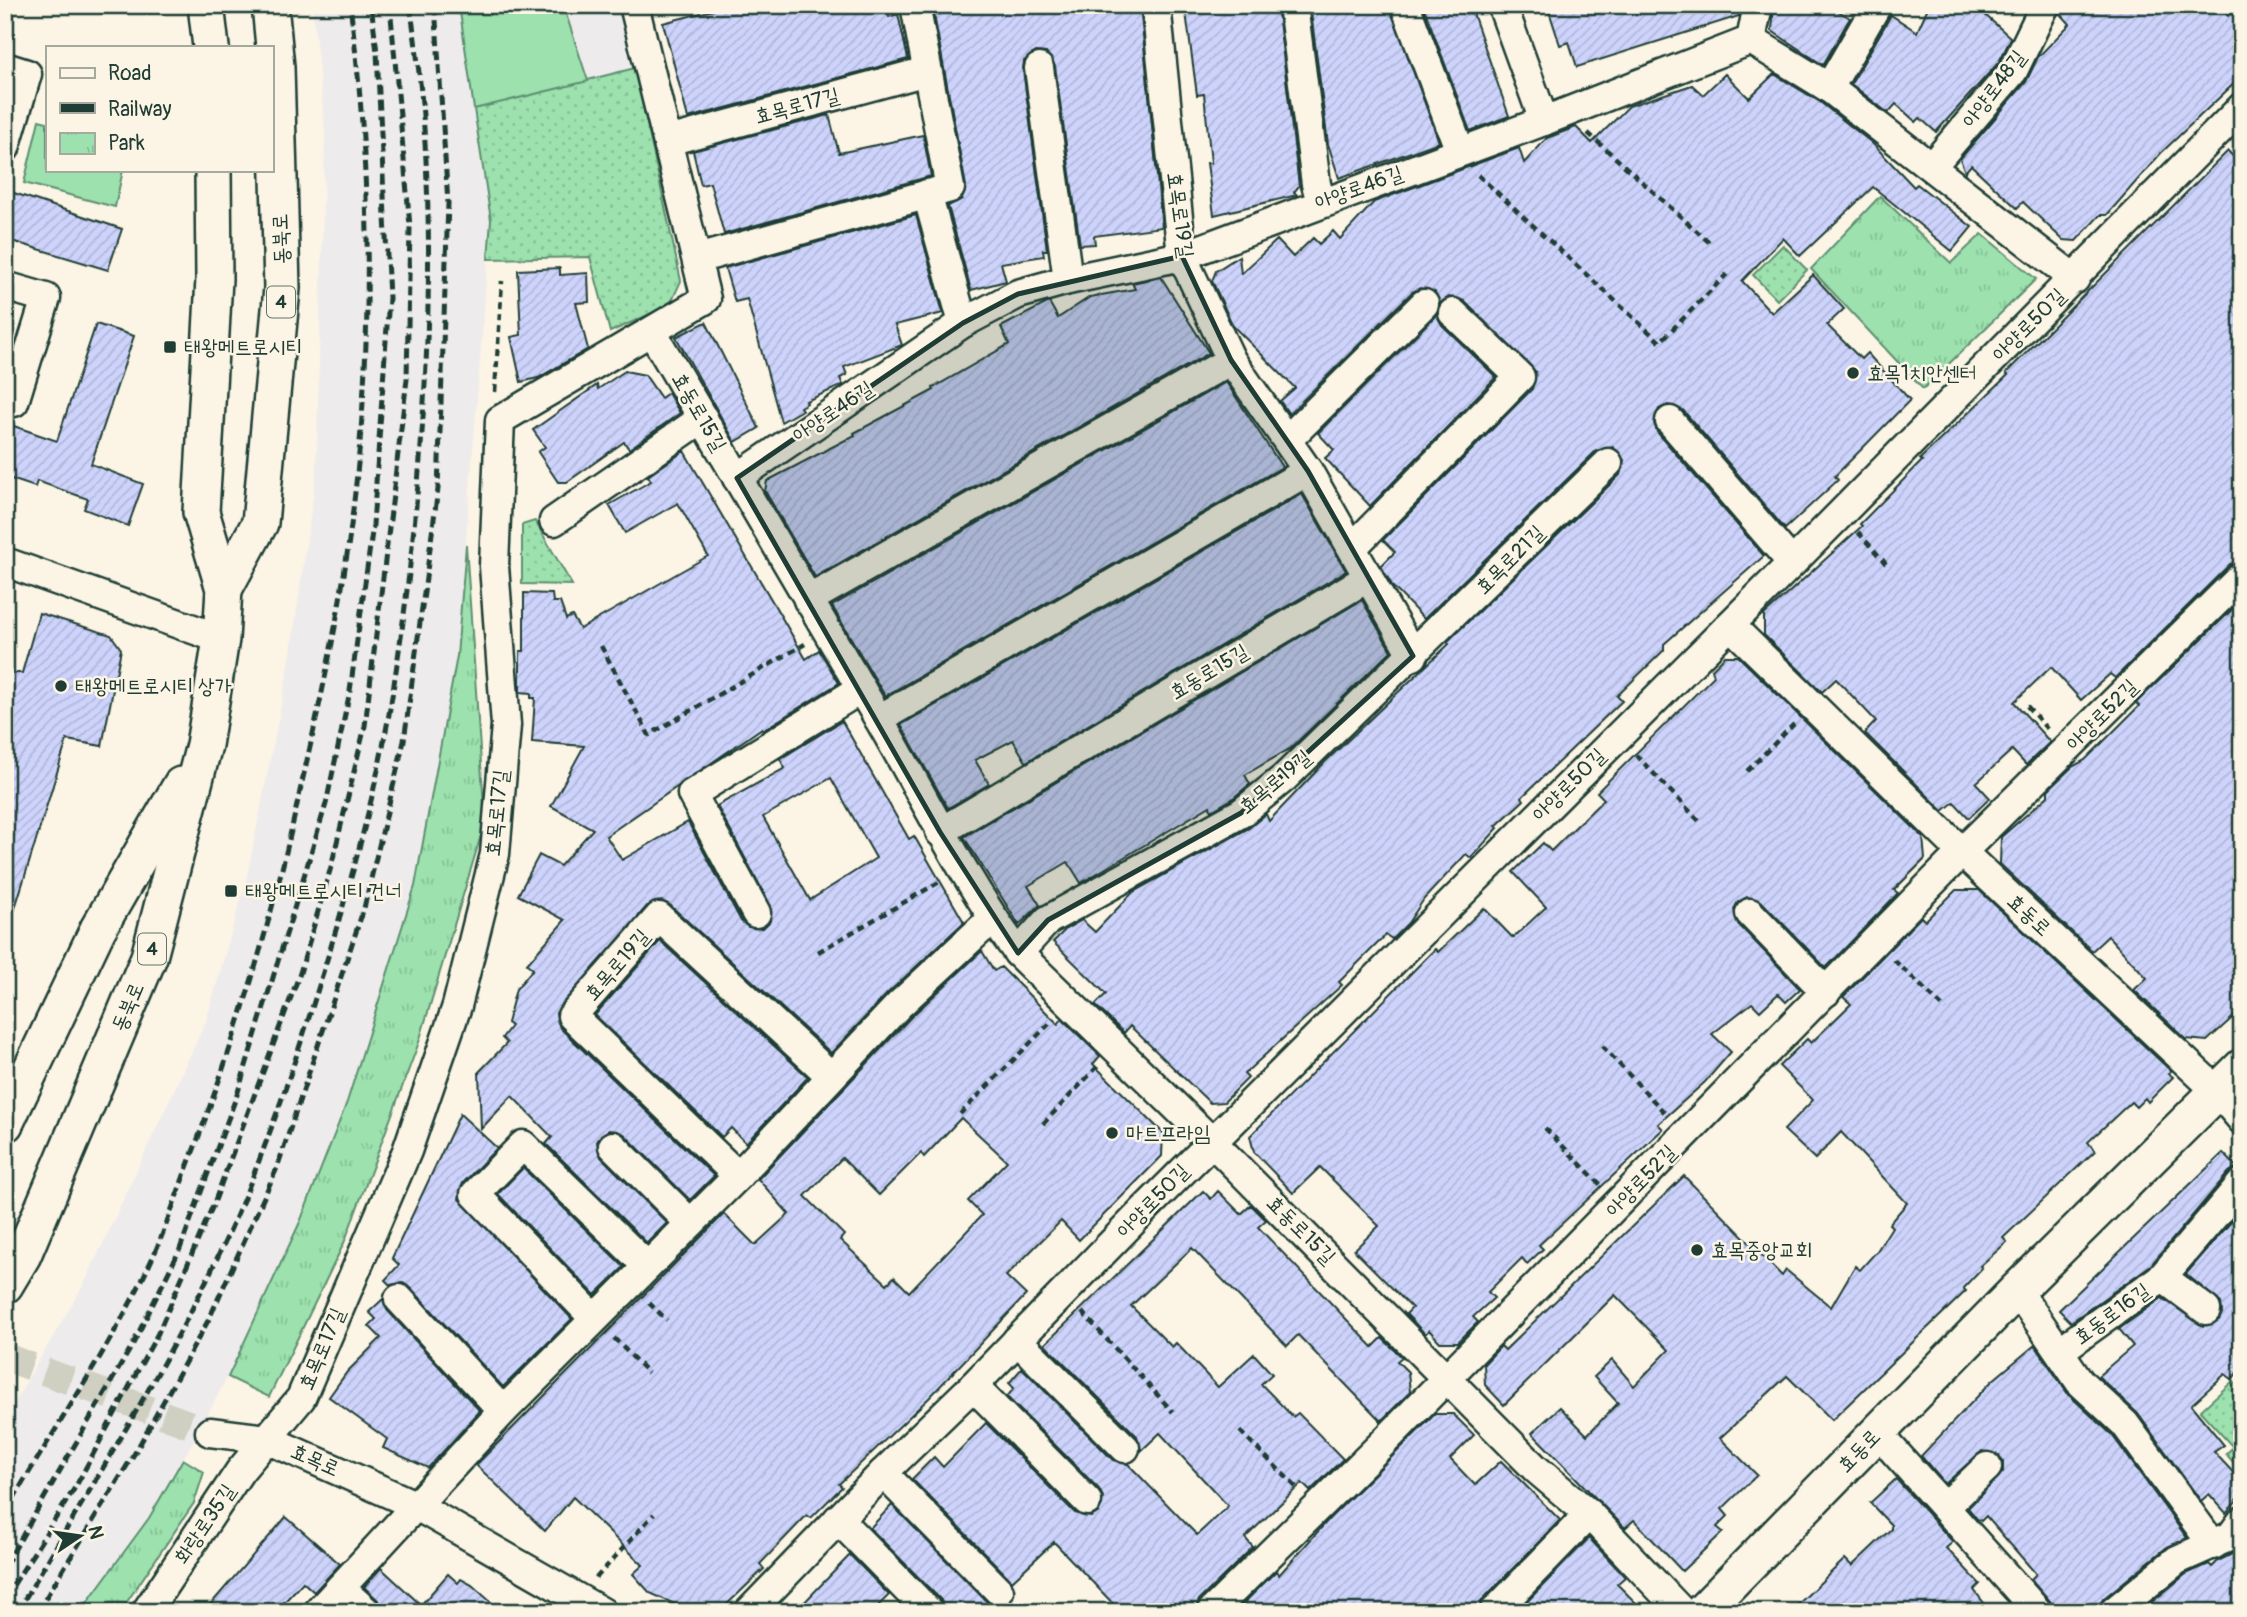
<svg xmlns="http://www.w3.org/2000/svg" width="2247" height="1617" font-family="Pangolin,'Poor Story',sans-serif">
<style>
.built{fill:#eeebec}
.grass{fill:url(#grass-dots);stroke:#5e8f71;stroke-width:2}
.park{fill:url(#park-tufts);stroke:#5e8f71;stroke-width:2}
.pitch{fill:#9ce1ae;stroke:#5e8f71;stroke-width:2}
.building{fill:url(#building-hatch);stroke:#1f3d34;stroke-width:2;fill-rule:evenodd}
.lines{fill:none;stroke-linecap:round;stroke-linejoin:round}
.minor-tunnel{stroke:#d0d0c2;stroke-width:28;stroke-dasharray:28 14;stroke-linecap:butt}
.minor-casing{stroke:#1f3d34;stroke-width:33}
.major-casing{stroke:#1f3d34;stroke-width:40}
.path{stroke:#1f3d34;stroke-width:4.5;stroke-dasharray:7 5;stroke-linecap:butt}
.minor{stroke:#fcf5e5;stroke-width:28}
.major{stroke:#fcf5e5;stroke-width:35}
.rail{stroke:#1f3d34;stroke-width:5;stroke-dasharray:10 5;stroke-linecap:butt}
.marked{fill:#1f3d34;fill-opacity:0.2;stroke:#1f3d34;stroke-width:5;stroke-linejoin:round}
.poi-dot{fill:#1f3d34;stroke:#fcf5e5;stroke-width:2.5}
.labels{text-anchor:middle;dominant-baseline:central;stroke-width:5;stroke-linejoin:round;paint-order:stroke}
.shield{fill:#fcf5e5;stroke:#617469;stroke-width:2}
.shield-label{font-size:19px;font-weight:bold;fill:#1f3d34}
.street-label{font-size:21px;fill:#1f3d34;stroke:#fcf5e5}
.poi-label{font-size:21px;fill:#1f3d34;stroke:#fcf5e5;text-anchor:start}
</style>
<defs>
<pattern id="grass-dots" width="8" height="8" patternUnits="userSpaceOnUse" patternTransform="scale(1.75)"><rect width="8" height="8" fill="#9ce1ae"/><path d="M2 2h.1M6 6h.1" fill="none" stroke="#86c296" stroke-width="1.8" stroke-linecap="round"/></pattern>
<pattern id="park-tufts" width="24" height="20" patternUnits="userSpaceOnUse" patternTransform="scale(1.75)"><rect width="24" height="20" fill="#9ce1ae"/><path d="M3 7l-1-3M5 7V3M7 7l1-3M15 17l-1-3M17 17v-4M19 17l1-3" fill="none" stroke="#86c296"/></pattern>
<pattern id="building-hatch" width="6" height="6" patternUnits="userSpaceOnUse" patternTransform="scale(1.75)"><rect width="6" height="6" fill="#ced3fc"/><path d="M-1 1l2-2M0 6l6-6M5 7l2-2" fill="none" stroke="#b0b6d9"/></pattern>
</defs>
<rect width="100%" height="100%" fill="#fcf5e5"/>
<filter id="ink" filterUnits="userSpaceOnUse"><feTurbulence type="fractalNoise" baseFrequency=".0143" numOctaves="2"/><feDisplacementMap in="SourceGraphic" scale="14" xChannelSelector="R" yChannelSelector="G"/><feConvolveMatrix kernelMatrix="1 2 1 2 8 2 1 2 1" color-interpolation-filters="sRGB"/></filter>
<g filter="url(#ink)">
<g class="built">
<path d="M312 5H459L491 220 457 656 415 886 347 1102 300 1222 246 1341 200 1429 149 1518 80 1612H5V1418L85 1282 206 1021 246 881 289 665 316 475 325 131Z"/>
<path d="M563 5H618L635 68 588 81Z"/>
</g>
<g class="grass">
<path d="M635 68 681 281 670 305 610 332 590 257 488 259 491 220 474 109Z"/>
<path d="M1783 245 1807 270 1777 300 1753 275Z"/>
<path d="M535 521 572 585 522 584V525Z"/>
<path d="M2233 1381 2242 1391V1472L2226 1454 2233 1447 2200 1411Z"/>
</g>
<g class="park">
<path d="M1880 196 1951 263 1982 234 2036 279 1923 389 1811 269Z"/>
<path d="M466 545 485 822 419 1042 344 1243 269 1397 228 1377 300 1222 347 1102 415 886 457 656Z"/>
<path d="M183 1459 204 1472 194 1503 120 1612H80L149 1518Z"/>
</g>
<g class="pitch">
<path d="M459 5H563L588 81 474 109Z"/>
<path d="M39 120 47 122V170H123L115 207 24 183Z"/>
</g>
<g class="building">
<path d="M712 5H887L889 17 898 14 908 59 688 118 663 23 713 10Z"/>
<path d="M943 5H1140L1162 227 1094 236 1095 244 1080 245 1055 66 1046 53 1036 52 1024 61 1023 70 1047 250H1043L1044 256 1001 263 1006 281 971 290 948 206 962 199 966 186 934 15 945 12Z"/>
<path d="M1185 5H1277L1299 186 1294 192 1297 195 1214 215 1207 163H1211L1204 94 1197 95Z"/>
<path d="M1310 5H1389L1439 142 1339 178 1328 144Z"/>
<path d="M1423 5H1470L1509 116 1470 131Z"/>
<path d="M1547 5H1741L1739 16 1577 67 1569 42 1560 45Z"/>
<path d="M1774 5H1828L1850 18 1823 65 1772 31Z"/>
<path d="M1929 5H1974L2011 38 1999 62 1936 132 1920 118 1916 122 1896 104 1888 113 1851 84 1891 15 1917 32Z"/>
<path d="M2061 5H2217L2228 16 2242 5V76L2161 153 2107 215H2100L2076 241 2063 240 2023 202 2017 208 1971 165 1965 172 1960 159 2026 82 2038 57 2070 24 2060 13Z"/>
<path d="M1725 74 1749 98 1774 74 1820 102 1872 143 1914 187 1917 184 1972 227 1952 251 1873 187 1800 256 1783 238 1742 281 1772 313 1813 275 1844 309 1827 325 1861 359 1867 353 1910 400 1835 476 1838 480 1785 529 1683 410 1668 405 1659 409 1654 423 1657 432 1764 556 1664 644V650L1617 696 1622 701 1522 797 1524 800 1496 826 1498 828 1471 858 1466 854 1424 899 1408 923 1392 939 1386 935 1339 982 1342 985 1244 1074 1248 1078 1224 1102 1210 1103 1130 1026 1124 1033 1095 1005 1106 994 1053 942 1066 929 1082 920 1095 932 1133 892 1249 828 1266 814 1269 821 1326 761 1449 644 1447 642 1620 475 1624 460 1613 447 1596 451 1424 619 1393 587 1381 566 1395 552 1383 540 1532 389 1536 372 1464 301 1449 297 1440 303 1435 292 1420 288 1412 292 1289 414 1280 401 1295 388 1233 326 1212 281 1216 271 1239 256 1241 274 1277 240 1293 257 1313 238 1319 244 1333 231 1340 239 1374 202 1519 148 1524 163 1547 138 1576 127 1592 143 1629 106 1692 85 1703 95Z"/>
<path d="M829 115 839 153 923 135 931 176 724 234 710 183 701 185 693 151Z"/>
<path d="M2228 151 2242 166V279L2233 288 2242 298V560L2230 564 2115 678 2110 674 2081 700 2051 667 2014 702 2050 742 2026 765 2012 750 1976 783 1990 798 1969 818 1954 802 1943 811 1865 733 1876 721 1836 679 1822 692 1764 635V615L1862 526 1860 524 1922 461 1920 459 2008 375 2006 373Z"/>
<path d="M5 190 122 229 108 270 5 239Z"/>
<path d="M916 215 943 313 895 325 902 345 844 367 847 375 840 378 843 385 806 401 807 403 800 407 802 410 781 422 747 299 735 302 725 268Z"/>
<path d="M560 268V275L588 273 589 302 576 303 588 349 538 378 521 382 511 337 521 335 518 270Z"/>
<path d="M1161 277 1209 353 815 577 765 491 767 481 855 435 854 433 934 390 933 388 1009 344 1001 327 1049 302 1058 318 1090 297 1135 289 1132 283Z"/>
<path d="M1437 314 1442 325 1496 377 1370 506 1325 458 1334 450 1318 433Z"/>
<path d="M706 322 759 428 735 442 676 337Z"/>
<path d="M96 324 134 336 91 464 143 484 128 526 84 509 88 499 37 481 35 487 5 477V423L57 441Z"/>
<path d="M625 371 645 375 661 398 668 393 680 413 629 449 624 442 567 482H558L538 452 545 447 533 430 597 385 598 389Z"/>
<path d="M1226 382 1282 467 885 696 832 606Z"/>
<path d="M684 451 806 659 819 650 839 683 763 730 762 728 606 836 622 860 688 822 741 921 748 927 763 928 770 921 771 906 717 806 785 768 780 759 842 721 909 839 914 836 964 922 888 993 831 1053 670 905 662 901 647 906 556 1013 560 1028 714 1176 690 1200 624 1134 609 1130 601 1135 597 1142 601 1157 667 1223 647 1243 546 1144 552 1137 512 1096 481 1129 479 1072 507 1043 502 1038 511 1026 507 1023 516 989 533 969 527 964 565 920 518 895 539 855 560 866 593 829 551 806 584 746 532 742 535 698H531V693L520 692V651H524V593L552 594 553 602H560L566 619 572 616 580 629 708 556 678 503 625 533 609 505 651 481 648 476ZM831 778 876 858 810 900 763 817Z"/>
<path d="M1302 494 1346 571 1026 762 1013 740 975 760 989 784 948 808 901 725Z"/>
<path d="M1362 600 1391 651 1291 748 1245 775 1250 784 1232 799 1211 811 1210 806 1081 883 1068 862 1028 886 1040 905 1019 925 964 837Z"/>
<path d="M2242 600V1009L2207 1041 2186 1039 2134 990 2147 978 2108 936 2092 951 2000 864 2001 837 2048 796V790L2072 767 2085 760 2139 706 2136 703Z"/>
<path d="M39 613 111 635 121 649 102 746 67 740 11 921 5 920V673H22Z"/>
<path d="M1725 656H1738L1923 837 1925 859 1894 890 1898 893 1826 968 1761 901 1747 897 1738 902 1734 909 1738 924 1800 989 1786 1002 1778 994 1760 1011 1752 1003 1712 1034 1731 1052 1705 1082 1658 1124 1663 1129 1539 1245 1543 1249 1527 1264 1522 1258 1488 1292 1494 1298 1473 1317 1478 1322 1458 1342H1440L1429 1330 1425 1334 1406 1314 1412 1308 1354 1250 1379 1226 1320 1167 1293 1193 1254 1152 1250 1136 1435 949 1438 952 1484 908 1513 938 1546 907 1513 872 1543 843 1551 851 1604 799 1597 792 1714 676 1712 669Z"/>
<path d="M1956 890H1979L2171 1071 2168 1073 2173 1077 2148 1102 2145 1098 2136 1107 2131 1102 2088 1142 2095 1151 2003 1238 2007 1242 1980 1266 1982 1268 1963 1288 1966 1291 1832 1420 1787 1376 1720 1438 1757 1475 1722 1509 1728 1516 1717 1527 1723 1532 1682 1571 1634 1520 1625 1528 1532 1433 1560 1407 1587 1435 1618 1403 1594 1377 1612 1360 1634 1386 1669 1350 1615 1295 1504 1405 1485 1385 1484 1364 1501 1346 1505 1350 1684 1176 1782 1276 1786 1270 1831 1307 1855 1266 1860 1270 1877 1251 1892 1227 1889 1224 1907 1203 1841 1132 1815 1159 1784 1130 1813 1100 1779 1066 1807 1039 1811 1043 1851 1004 1843 997 1921 917 1925 921Z"/>
<path d="M660 941 808 1077 746 1143 731 1128 722 1137 595 1015Z"/>
<path d="M982 951 994 971 1001 967 1058 1024 1062 1019 1100 1056 1093 1064 1163 1133 1162 1156 1079 1240 1061 1221 1006 1276 1026 1295 929 1398 839 1484 842 1487 811 1518 807 1515 760 1564 764 1569 719 1612H692L650 1593 633 1574 643 1565 573 1497 545 1531 476 1465 724 1214 755 1245 789 1214 758 1179 911 1017ZM961 1118 1007 1161 968 1201 982 1215 909 1292 894 1277 887 1284 840 1240 844 1235 805 1196 842 1158 879 1195 921 1153 924 1157Z"/>
<path d="M460 1114 497 1148 463 1183 459 1199 572 1319 503 1387 411 1288 403 1283 390 1285 385 1280 399 1265 392 1258Z"/>
<path d="M2223 1153 2237 1167 2229 1172 2151 1265 2071 1322 2059 1310Z"/>
<path d="M523 1168 624 1267 595 1295 498 1194Z"/>
<path d="M1203 1191 1211 1199 1218 1191 1241 1214 1251 1205 1266 1220 1258 1227 1373 1347 1382 1338 1402 1357 1397 1361 1408 1372 1410 1392 1381 1421 1298 1335 1287 1346 1192 1248 1131 1306 1172 1347 1176 1343 1218 1387 1254 1354 1272 1374 1261 1384 1293 1417 1298 1413 1343 1459 1310 1491 1302 1483 1245 1538 1253 1547 1199 1600 1195 1612H1121L1054 1542 1012 1581 912 1479 934 1457 943 1467 986 1423 1075 1513 1091 1517 1099 1512 1103 1497 1099 1489 1007 1397 1014 1388 1009 1383 1022 1368 1113 1460 1128 1464 1197 1535 1228 1506 1160 1433 1141 1451 1137 1436 1045 1344Z"/>
<path d="M2242 1209V1368L2232 1379 2225 1374 2191 1405 2224 1445 2214 1452 2242 1482V1494L2226 1513 2209 1494 2201 1501 2138 1414 2098 1376 2133 1346 2119 1329 2162 1298 2203 1326 2219 1320 2222 1313 2221 1303 2186 1274Z"/>
<path d="M383 1299 387 1310 480 1411 428 1468 383 1448 387 1439 329 1397 347 1372 381 1338 369 1326 376 1319 369 1312Z"/>
<path d="M2035 1345 2068 1394 2112 1435 2187 1538 2167 1547 2103 1599 2097 1612H2055L2050 1601 2031 1579 2036 1574 1986 1516 1981 1521 1977 1519 1968 1508 2003 1472V1462L1999 1455 1982 1451 1945 1484 1921 1456 1992 1381Z"/>
<path d="M1435 1414H1453L1474 1435 1450 1459 1475 1485 1501 1461 1560 1520 1482 1600 1478 1612H1235L1276 1571 1279 1575 1330 1518Z"/>
<path d="M1896 1479 1953 1542 1946 1548 1980 1584 1974 1590 1991 1612H1790L1845 1559 1852 1566 1891 1529V1525L1870 1503Z"/>
<path d="M892 1505 989 1604 982 1612H945L941 1600 870 1528Z"/>
<path d="M286 1517 340 1564 314 1592 303 1582 275 1612H204Z"/>
<path d="M1589 1538 1625 1577 1617 1584 1645 1612H1517Z"/>
<path d="M2234 1553 2242 1559V1612H2140L2186 1574 2209 1564 2212 1567 2218 1561Z"/>
<path d="M850 1555 889 1595 872 1612H795Z"/>
<path d="M381 1568 421 1605 448 1574 458 1583 461 1579 472 1585 502 1612H383L378 1600 364 1587Z"/>
</g>
<g class="lines">
<path class="minor-tunnel" d="M5 1357 210 1432"/>
<g class="minor-casing">
<g id="minor">
<path d="M1156 5 1182 256 1231 360 1308 471 1413 656"/>
<path d="M1293 5 1316 184 1321 202"/>
<path d="M1405 5 1460 151"/>
<path d="M1502 5 1544 121"/>
<path d="M1751 40 1829 88 2075 279"/>
<path d="M5 67 27 74 5 148"/>
<path d="M1039 68 1068 280"/>
<path d="M1829 88 1877 5"/>
<path d="M668 141 927 71"/>
<path d="M1932 166 2013 71 2045 5"/>
<path d="M927 194 963 323"/>
<path d="M697 259 950 188 915 5"/>
<path d="M5 286 46 298 14 402 5 399"/>
<path d="M652 332C727 460 802 588 877 716 924 796 963 879 1018 953L1212 1142 1536 1469 1589 1514 1682 1612"/>
<path d="M1670 421 1792 563"/>
<path d="M1288 439 1424 304"/>
<path d="M737 478 963 323 1018 294 1068 280 1182 256 1544 121 1751 40 1758 5"/>
<path d="M554 521 703 418"/>
<path d="M1353 547 1520 377 1453 313"/>
<path d="M5 562 221 639"/>
<path d="M808 600 1231 360"/>
<path d="M1730 625 1962 852 2218 1092 2242 1120"/>
<path d="M879 719 1308 471"/>
<path d="M940 832 1369 577"/>
<path d="M756 913 692 794 861 689"/>
<path d="M1750 913 1826 992"/>
<path d="M1018 953 1048 920 1241 813 1284 778 1608 463"/>
<path d="M613 1146 689 1222"/>
<path d="M738 1176 572 1016 659 917 831 1076"/>
<path d="M2162 1277 2206 1310"/>
<path d="M2017 1290 2080 1382 2125 1424 2213 1545"/>
<path d="M399 1299 503 1411"/>
<path d="M594 1318 475 1194 523 1145 646 1265"/>
<path d="M1017 1340 1125 1448"/>
<path d="M2061 1350 2162 1277 2242 1183"/>
<path d="M973 1386 1087 1501"/>
<path d="M210 1432 267 1439 415 1505 602 1612"/>
<path d="M1877 1432 2038 1612"/>
<path d="M883 1473 999 1591"/>
<path d="M1946 1506 1987 1467"/>
<path d="M838 1519 929 1612"/>
<path d="M340 1588 367 1612"/>
<path d="M146 1612 240 1471 301 1398 407 1151 457 1006 495 854 506 725 494 566 500 420 706 299 634 5"/>
<path d="M318 1612 503 1411 738 1176 899 1005 981 929 995 921"/>
<path d="M749 1612 883 1473 973 1386 1144 1210 1792 563 2242 107"/>
<path d="M1211 1612 1380 1446 1962 852 2242 576"/>
<path d="M1494 1612 1589 1514"/>
<path d="M2113 1612 2177 1560 2231 1536 2242 1521"/>
</g>
</g>
<g class="major-casing">
<g id="major">
<path d="M206 5 211 47"/>
<path d="M224 589 260 523 282 288 276 67 270 5"/>
<path d="M5 1124 98 929 181 785"/>
<path d="M5 1285 23 1255 149 957 204 745 221 639 224 589 201 512 214 279 213 170"/>
<path d="M1702 1612 2017 1290 2242 1067"/>
</g>
</g>
<g class="path">
<path d="M1588 133 1710 243"/>
<path d="M1478 175 1660 342 1727 274"/>
<path d="M495 392 502 281"/>
<path d="M1858 532 1886 564"/>
<path d="M601 646 649 735 805 644"/>
<path d="M2027 706 2047 729"/>
<path d="M1636 755 1701 823"/>
<path d="M1747 771 1794 724"/>
<path d="M818 952 941 881"/>
<path d="M1894 960 1946 1010"/>
<path d="M1602 1046 1666 1114"/>
<path d="M960 1114 1052 1021"/>
<path d="M1043 1124 1098 1066"/>
<path d="M1545 1128 1601 1185"/>
<path d="M649 1303 667 1320"/>
<path d="M1082 1312 1173 1412"/>
<path d="M614 1338 648 1373"/>
<path d="M1240 1431 1299 1490"/>
<path d="M596 1578 654 1514"/>
</g>
<use href="#minor" class="minor"/>
<use href="#major" class="major"/>
<g class="rail">
<path d="M5 1513C54 1428 111 1348 152 1259 165 1230 175 1200 186 1170 234 1047 272 921 300 791 314 730 328 668 339 605 373 408 376 204 350 5"/>
<path d="M5 1566 133 1344 180 1249 238 1092 326 804 350 691 373 525 389 298 377 52 371 5"/>
<path d="M5 1598 76 1486 158 1333 214 1203 300 973 331 867 365 726 407 379 410 226 390 5"/>
<path d="M17 1612C92 1485 172 1360 232 1226 263 1156 288 1083 311 1011 344 906 376 799 393 690 406 609 415 527 421 446 432 299 433 151 410 5"/>
<path d="M37 1612 136 1451 209 1319 277 1168 364 908 404 741 438 489 448 203 435 5"/>
</g>
</g>
</g>
<path class="marked" d="M1182 256 1231 360 1308 471 1413 656 1241 813 1048 920 1018 953 940 832 737 478 963 323 1018 294Z"/>
<g class="poi-dot">
<rect x="163" y="340" width="14" height="14" rx="3.5"/>
<circle cx="1853" cy="373" r="7"/>
<circle cx="61" cy="686" r="7"/>
<rect x="224" y="884" width="14" height="14" rx="3.5"/>
<circle cx="1112" cy="1133" r="7"/>
<circle cx="1697" cy="1250" r="7"/>
</g>
<g class="labels">
<g class="shield">
<rect x="267" y="286.5" width="28" height="31" rx="5"/>
<rect x="138" y="933.5" width="28" height="31" rx="5"/>
</g>
<g class="shield-label">
<text x="281" y="302">4</text>
<text x="152" y="949">4</text>
</g>
<g class="street-label">
<text transform="translate(1994 89) rotate(-53)">아양로48길</text>
<text transform="translate(797 106) rotate(-15)">효목로17길</text>
<text transform="translate(1359 188) rotate(-20)">아양로46길</text>
<text transform="translate(1180 215) rotate(82)">효목로19길</text>
<text transform="translate(281 239) rotate(-92)">동북로</text>
<text transform="translate(2029 325) rotate(-45)">아양로50길</text>
<text transform="translate(699 412) rotate(60)">효동로15길</text>
<text transform="translate(833 412) rotate(-34)">아양로46길</text>
<text transform="translate(1510 560) rotate(-45)">효목로21길</text>
<text transform="translate(1209 672) rotate(-31)">효동로15길</text>
<text transform="translate(2102 715) rotate(-45)">아양로52길</text>
<text transform="translate(1275 782) rotate(-40)">효목로19길</text>
<text transform="translate(1569 785) rotate(-45)">아양로50길</text>
<text transform="translate(497 813) rotate(-84)">효목로17길</text>
<text transform="translate(2029 915) rotate(43)">효동로</text>
<text transform="translate(617 965) rotate(-49)">효목로19길</text>
<text transform="translate(128 1007) rotate(-67)">동북로</text>
<text transform="translate(1641 1181) rotate(-46)">아양로52길</text>
<text transform="translate(1153 1201) rotate(-46)">아양로50길</text>
<text transform="translate(1301 1230) rotate(45)">효동로15길</text>
<text transform="translate(2112 1314) rotate(-36)">효동로16길</text>
<text transform="translate(322 1349) rotate(-67)">효목로17길</text>
<text transform="translate(1859 1451) rotate(-46)">효동로</text>
<text transform="translate(315 1460) rotate(24)">효목로</text>
<text transform="translate(205 1524) rotate(-56)">화랑로35길</text>
</g>
<g class="poi-label">
<text x="184" y="347">태왕메트로시티</text>
<text x="1867" y="373">효목1치안센터</text>
<text x="75" y="686">태왕메트로시티 상가</text>
<text x="245" y="891">태왕메트로시티 건너</text>
<text x="1126" y="1133">마트프라임</text>
<text x="1711" y="1250">효목중앙교회</text>
</g>
</g>
<rect width="2247" height="1617" fill="none" stroke="#fcf5e5" stroke-width="28"/>
<rect x="14" y="14" width="2219" height="1589" fill="none" stroke="#1f3d34" stroke-width="2.5" filter="url(#ink)"/>
<rect x="46" y="46" width="228" height="126" fill="#fcf5e5" stroke="#a4ab9e" stroke-width="2"/>
<rect x="60" y="68" width="35" height="10" fill="#fcf5e5" stroke="#a4ab9e" stroke-width="2"/>
<text x="108" y="80" font-size="21" fill="#1f3d34">Road</text>
<rect x="60" y="103" width="35" height="10" fill="#1f3d34" stroke="#a4ab9e" stroke-width="2"/>
<text x="108" y="116" font-size="21" fill="#1f3d34">Railway</text>
<rect x="60" y="133" width="35" height="21" fill="url(#park-tufts)" stroke="#a4ab9e" stroke-width="2"/>
<text x="108" y="150" font-size="21" fill="#1f3d34">Park</text>
<g transform="translate(80 1536) rotate(77)" stroke="#fcf5e5" stroke-width="5" paint-order="stroke">
<path d="M0-5L12 26L0 18L-12 26Z" fill="#1f3d34"/>
<text y="-10" font-size="19" font-weight="bold" text-anchor="middle" fill="#1f3d34">N</text>
</g>
</svg>
